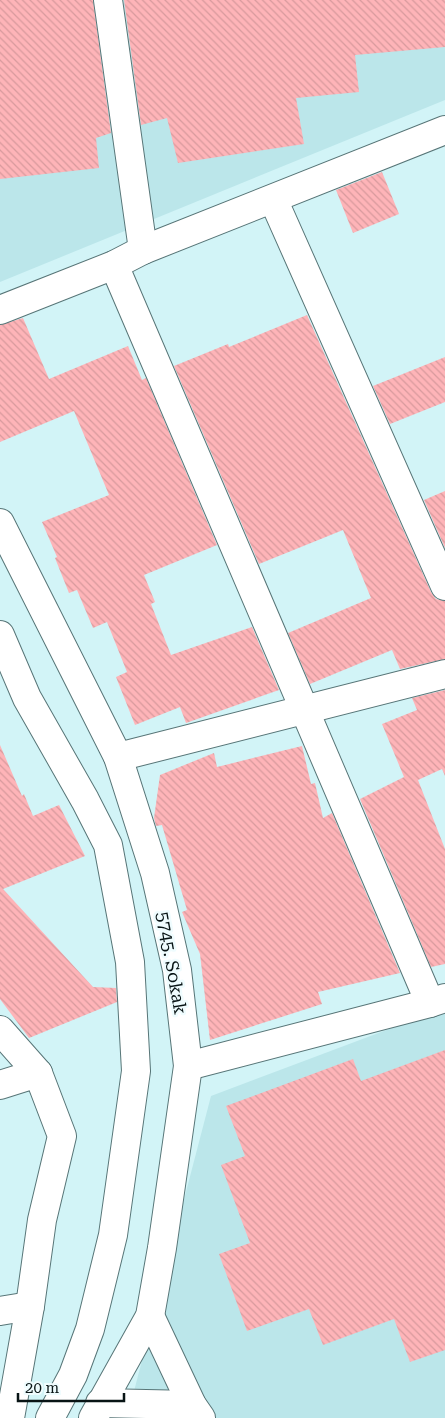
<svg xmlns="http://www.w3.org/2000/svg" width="445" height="1418" font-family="'Roboto Serif',serif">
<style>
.built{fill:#bbe6ea}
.building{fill:url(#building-back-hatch)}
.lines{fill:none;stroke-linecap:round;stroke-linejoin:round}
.minor-casing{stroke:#577577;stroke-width:30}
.minor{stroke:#fff;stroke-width:28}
.labels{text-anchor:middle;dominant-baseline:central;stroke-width:5;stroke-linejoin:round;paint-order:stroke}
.street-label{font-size:18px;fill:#081415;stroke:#effcfe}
</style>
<defs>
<pattern id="building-back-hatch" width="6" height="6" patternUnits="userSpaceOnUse" patternTransform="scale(1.25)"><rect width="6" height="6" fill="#feb4b8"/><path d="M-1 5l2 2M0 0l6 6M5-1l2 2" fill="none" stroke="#d89a9d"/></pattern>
</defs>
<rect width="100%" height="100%" fill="#d2f4f7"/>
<g class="built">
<path d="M0 0H445V100L0 282Z"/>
<path d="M445 1008V1418H127L211 1096Z"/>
</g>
<g class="building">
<path d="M0 0H93L111 133 96 138 99 168 0 179Z"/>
<path d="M124 0H445V47L355 55 359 92 296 98 304 144 178 163 167 118 141 125Z"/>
<path d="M382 172 399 214 353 233 336 190Z"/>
<path d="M307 315 431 592 436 599 445 601V659L400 669 392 650 310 684 288 633 371 598 343 530 259 564 174 366 228 344 229 347Z"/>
<path d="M23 318 49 379 128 346 142 380 146 378 217 545 144 575 155 602 151 604 171 655 252 627 279 690 186 723 180 707 135 725 116 677 127 672 107 622 93 628 77 590 69 593 55 558 57 557 42 522 109 495 74 411 0 442V325Z"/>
<path d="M445 357V402L390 424 373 386Z"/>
<path d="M445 491V548L424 500Z"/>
<path d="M445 690V776L442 769 418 780 445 849V964L431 967 360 799 404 777 382 724 417 710 412 698Z"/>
<path d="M0 745 22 796 24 794 33 816 59 805 85 856 3 889 93 987 116 988 117 1002 29 1038 0 999Z"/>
<path d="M302 746 311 784 315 783 323 818 332 813 400 973 318 992 322 1004 210 1040 200 954 182 912 187 910 162 825 156 826 154 818 160 775 214 753 217 767Z"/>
<path d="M445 1050V1350L410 1362 394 1319 323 1345 309 1309 247 1331 219 1254 250 1243 221 1165 245 1156 226 1106 353 1059 361 1081Z"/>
</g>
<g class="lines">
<g class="minor-casing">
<g id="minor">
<path d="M108 0 143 250"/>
<path d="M273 199 445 586"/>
<path d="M114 265 430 1003"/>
<path d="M0 310 114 265 143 250 445 130"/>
<path d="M0 523 118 757 155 873 177 970 188 1066 162 1248 150 1316 93 1418"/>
<path d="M0 635 27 698 85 800 108 845 130 962 136 1071 113 1235 90 1329 73 1375 50 1418"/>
<path d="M118 757 445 674"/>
<path d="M0 1030 38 1073"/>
<path d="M188 1066 430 1003 445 998"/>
<path d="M0 1085 38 1073 62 1136 42 1220 30 1306 10 1418"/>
<path d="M0 1311 30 1306"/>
<path d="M150 1316 192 1405 201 1418"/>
<path d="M100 1403 192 1405"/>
</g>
</g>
<use href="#minor" class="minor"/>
</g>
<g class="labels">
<g class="street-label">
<text transform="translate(172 963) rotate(80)">5745. Sokak</text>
</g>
</g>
<path d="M18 1393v8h106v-8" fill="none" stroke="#081415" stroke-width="2.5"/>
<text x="25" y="1393" font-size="15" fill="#081415" stroke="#effcfe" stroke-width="4" paint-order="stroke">20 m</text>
</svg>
